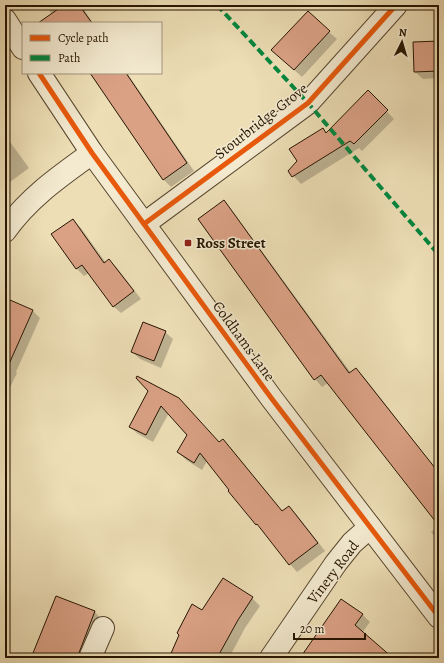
<svg xmlns="http://www.w3.org/2000/svg" width="444" height="663" font-family="Alegreya,serif">
<style>
.shadow{fill:#0003}
.building{fill:#daa185;stroke:#261501}
.lines{fill:none;stroke-linecap:round;stroke-linejoin:round}
.minor-casing{stroke:#58472e;stroke-width:24}
.tertiary-casing{stroke:#58472e;stroke-width:24}
.minor{stroke:#f3ead0;stroke-width:22}
.tertiary{stroke:#f3ead0;stroke-width:22}
.quiet{stroke:#00873e;stroke-width:4;stroke-dasharray:8 4;stroke-linecap:butt}
.cycleway-casing{stroke:#f3ead0;stroke-width:8}
.cycleway{stroke:#e8590c;stroke-width:5}
.poi-dot{fill:#8f2418;stroke:#f3ead0;stroke-width:1.5}
.labels{text-anchor:middle;dominant-baseline:central;stroke-width:3;stroke-linejoin:round;paint-order:stroke}
.street-label{font-size:15px;fill:#261501;stroke:#f3ead0}
.poi-label{font-size:15px;font-weight:bold;fill:#261501;stroke:#f3ead0;text-anchor:start}
</style>
<rect width="100%" height="100%" fill="#eddeb6"/>
<filter id="stains"><feTurbulence type="fractalNoise" baseFrequency=".005" numOctaves="4"/><feColorMatrix values="0 0 0 0 .2 0 0 0 0 .09 0 0 0 0 .02 0 0 0 .5 -.17"/></filter>
<radialGradient id="worn" r=".72"><stop offset=".6" stop-color="#630" stop-opacity="0"/><stop offset="1" stop-color="#630" stop-opacity=".3"/></radialGradient>
<g class="shadow">
<path d="M46 5H81L93 23H57Z"/>
<path d="M329 32 337 39 302 77 280 57Z"/>
<path d="M439 42V78L423 79 415 72Z"/>
<path d="M91 73H127L194 171 171 187 163 179Z"/>
<path d="M368 92 394 119 362 151 359 148 301 184 289 171 298 161 323 129 327 133Z"/>
<path d="M5 135 29 168 10 182 5 178Z"/>
<path d="M224 201 231 209 351 373 356 369 364 377 439 473V524L328 383 322 387 315 379Z"/>
<path d="M73 220 81 228 106 263 109 261 117 268 141 299 121 313 113 306 89 273 84 276 77 269 52 234Z"/>
<path d="M10 301 33 311 40 318 16 372 17 373 5 398V313Z"/>
<path d="M165 332 173 339 161 368 140 359 132 352Z"/>
<path d="M149 391 219 443 223 440 231 448 283 512 289 507 297 515 325 551 297 572 290 564 264 532 257 524 207 461 202 470 186 460 178 452 189 435 169 413 153 442 138 434 130 427Z"/>
<path d="M439 525V542L431 532Z"/>
<path d="M252 598 260 606 245 628 229 658H170L203 611Z"/>
<path d="M95 612 102 620 87 658H32Z"/>
<path d="M362 614 370 622 362 633 391 658H301Z"/>
</g>
<g class="building">
<path d="M64 5H79L92 23H38Z"/>
<path d="M308 11 330 31 294 70 271 50Z"/>
<path d="M439 41V71L414 72 413 42Z"/>
<path d="M90 73H126L187 163 163 180Z"/>
<path d="M368 90 388 110 354 144 350 141 292 177 288 171 297 161 289 149 323 128 326 133Z"/>
<path d="M224 200 349 373 356 368 439 473V526L321 375 314 380 198 219Z"/>
<path d="M73 219 104 263 109 259 134 291 113 307 82 265 76 269 51 234Z"/>
<path d="M10 300 33 310 5 373V311Z"/>
<path d="M143 322 166 331 154 361 131 352Z"/>
<path d="M137 376 179 398 219 442 223 439 282 511 289 506 318 543 289 565 257 524 256 525 228 491 229 490 200 453 194 463 177 452 187 435 161 406 146 435 129 427 148 391 136 378Z"/>
<path d="M223 578 253 597 238 620 217 658H169L179 635 177 633 192 604 202 610Z"/>
<path d="M56 596 95 611 77 658H31Z"/>
<path d="M341 599 363 614 355 625 393 658H300Z"/>
</g>
<g class="lines">
<g class="minor-casing">
<g id="minor">
<path d="M144 224 308 103 396 5"/>
<path d="M5 231C28 198 60 176 92 153"/>
<path d="M90 658 103 628"/>
<path d="M271 658 336 563 352 543 370 527"/>
</g>
</g>
<g class="tertiary-casing">
<g id="tertiary">
<path d="M5 20 23 48"/>
<path d="M39 73 92 153 272 399 439 617"/>
</g>
</g>
<use href="#minor" class="minor"/>
<use href="#tertiary" class="tertiary"/>
<path class="quiet" d="M217 5 308 103 439 255"/>
<g class="cycleway-casing">
<g id="cycleway">
<path d="M39 73 92 153 272 399 439 617"/>
<path d="M144 224 308 103 396 5"/>
</g>
</g>
<use href="#cycleway" class="cycleway"/>
</g>
<rect class="poi-dot" x="184" y="239" width="8" height="8" rx="2"/>
<g class="labels">
<g class="street-label">
<text transform="translate(261 121) rotate(-38)">Stourbridge Grove</text>
<text transform="translate(244 341) rotate(54)">Coldhams Lane</text>
<text transform="translate(333 572) rotate(-53)">Vinery Road</text>
</g>
<g class="poi-label">
<text x="196" y="243">Ross Street</text>
</g>
</g>
<rect width="444" height="663" fill="none" stroke="#eddeb6" stroke-width="20"/>
<rect x="6" y="6" width="432" height="651" fill="none" stroke="#261501" stroke-width="2"/>
<rect x="10" y="10" width="424" height="643" fill="none" stroke="#261501"/>
<rect x="22" y="22" width="140" height="52" fill="#f3ead0" stroke="#a1957d"/>
<rect x="30" y="35" width="20" height="6" fill="#e8590c" stroke="#a1957d"/>
<text x="58" y="42" font-size="12" fill="#261501">Cycle path</text>
<rect x="30" y="55" width="20" height="6" fill="#00873e" stroke="#a1957d"/>
<text x="58" y="62" font-size="12" fill="#261501">Path</text>
<g transform="translate(402 42) rotate(5)" stroke="#f3ead0" stroke-width="3" paint-order="stroke">
<path d="M0-3L7 15L0 10L-7 15Z" fill="#261501"/>
<text y="-6" font-size="11" font-weight="bold" text-anchor="middle" fill="#261501">N</text>
</g>
<path d="M294 633v6h71v-6" fill="none" stroke="#261501" stroke-width="2"/>
<text x="300" y="633" font-size="12" fill="#261501" stroke="#f3ead0" stroke-width="3" paint-order="stroke">20 m</text>
<rect width="100%" height="100%" filter="url(#stains)"/>
<rect width="100%" height="100%" fill="url(#worn)"/>
</svg>
